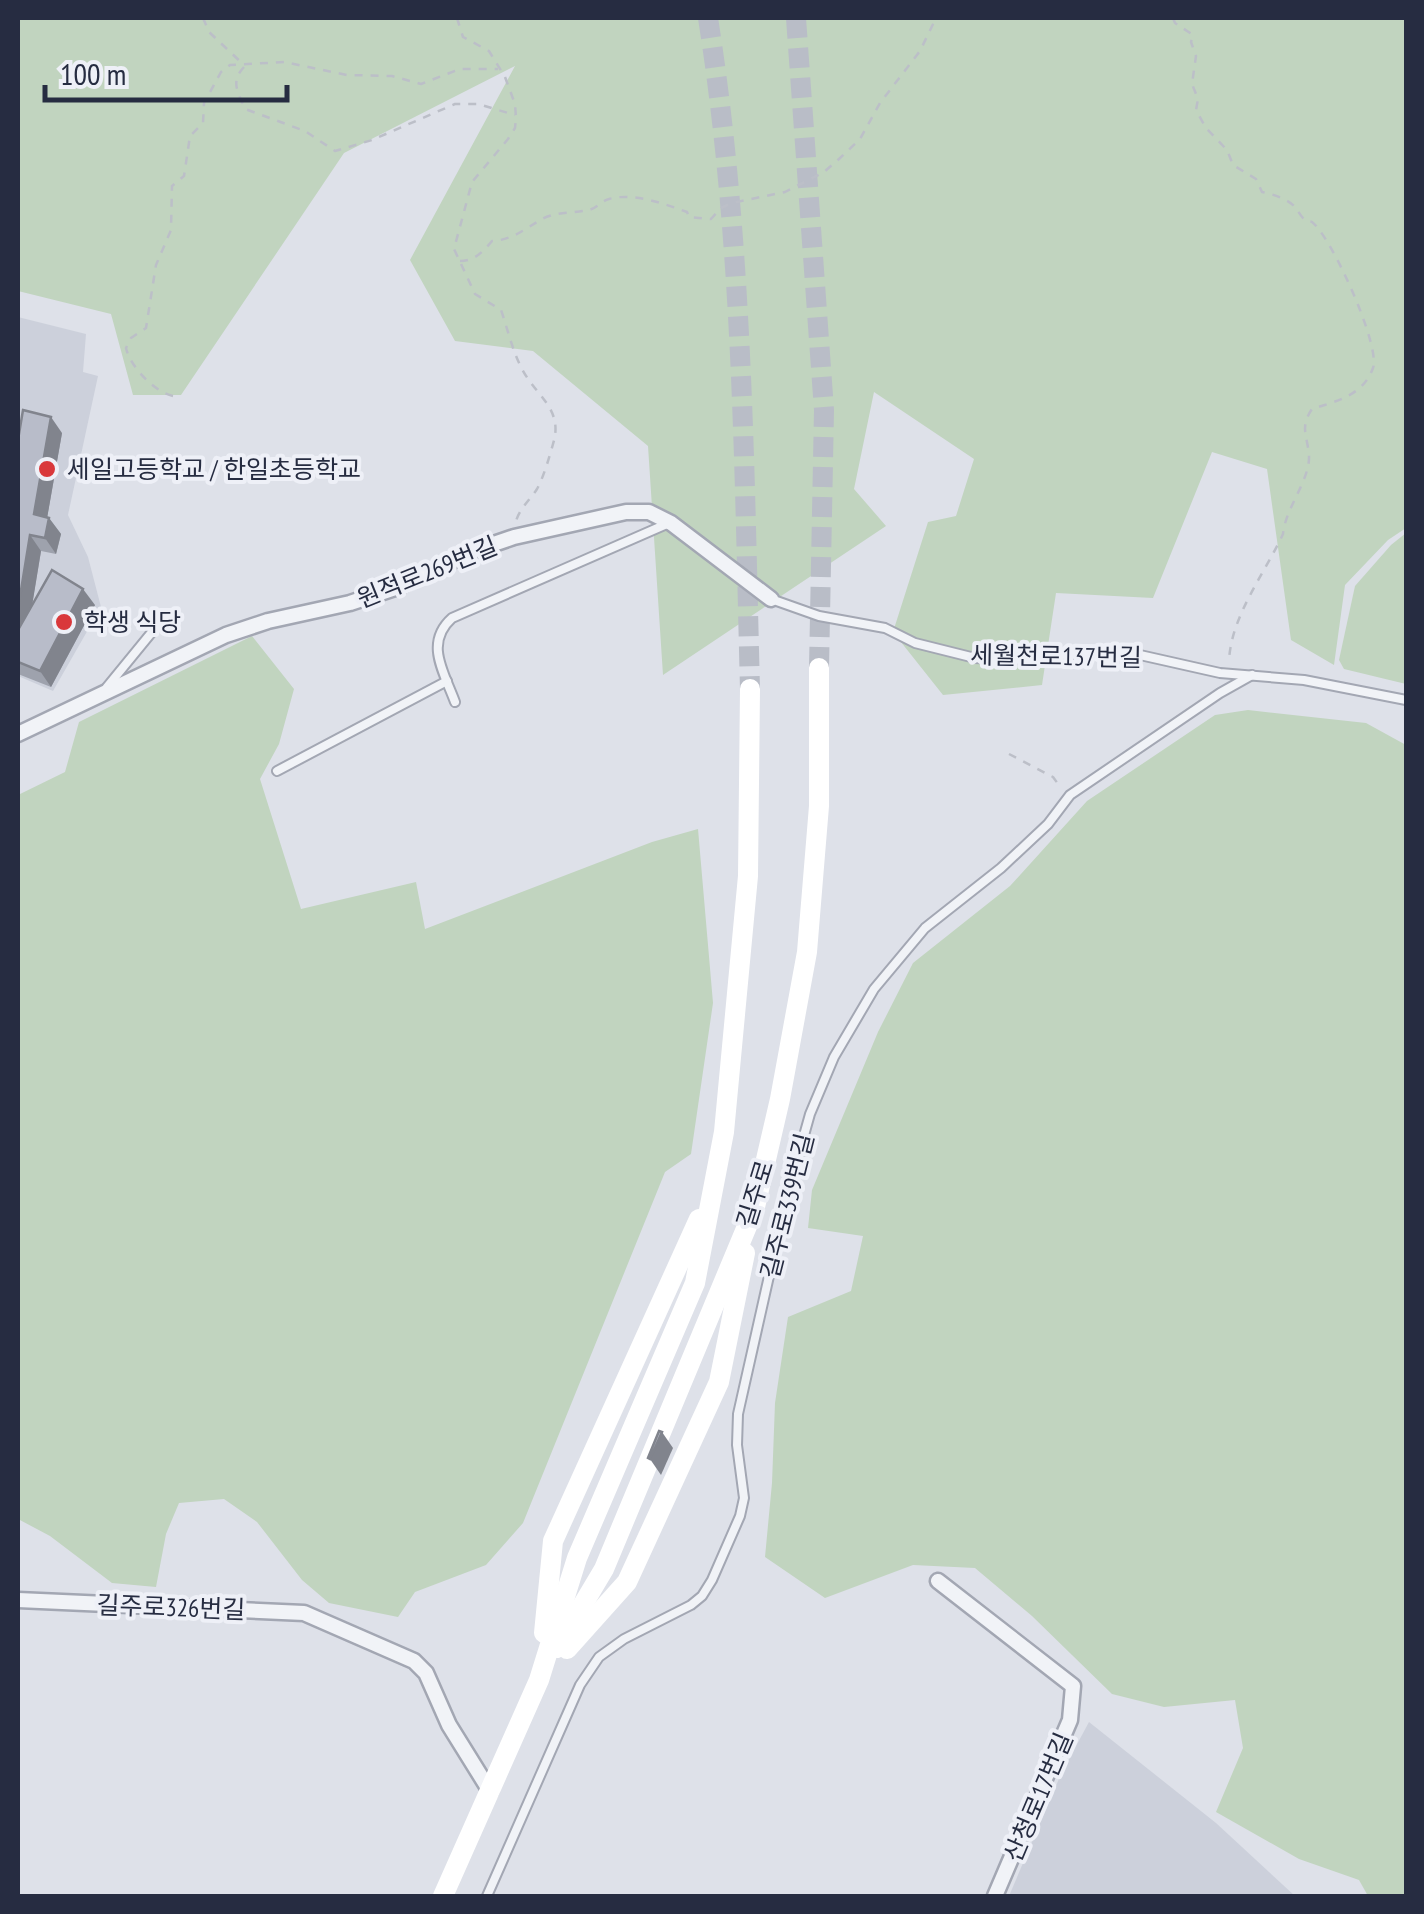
<svg xmlns="http://www.w3.org/2000/svg" width="1424" height="1914" font-family="'PT Sans Narrow','Noto Sans KR',sans-serif">
<style>
.built{fill:#ccd0db}
.green{fill:#c1d4bf}
.lines{fill:none;stroke-linecap:round;stroke-linejoin:round}
.secondary-tunnel{stroke:#b9bdc7;stroke-width:20;stroke-dasharray:20 10;stroke-linecap:butt}
.service-casing{stroke:#a3a7b3;stroke-width:12}
.minor-casing{stroke:#a3a7b3;stroke-width:19}
.path{stroke:#bcbfc8;stroke-width:2.5;stroke-dasharray:8 8;stroke-linecap:butt}
.service{stroke:#f1f3f7;stroke-width:8}
.minor{stroke:#f1f3f7;stroke-width:14}
.secondary{stroke:#fff;stroke-width:20}
.wall{fill:#9ea2ad}
.shaded-wall{fill:#81848d}
.building{fill:#b8bcc9;stroke:#81848d;stroke-width:2.5}
.poi-dot{fill:#d9383b;stroke:#eef0f7;stroke-width:4}
.labels{text-anchor:middle;dominant-baseline:central;stroke-width:8;stroke-linejoin:round;paint-order:stroke}
.poi-label{font-size:25px;fill:#262c41;stroke:#eef0f7;text-anchor:start}
.street-label{font-size:25px;fill:#262c41;stroke:#eef0f7}
</style>
<rect width="100%" height="100%" fill="#dee1e9"/>
<g class="built">
<path d="M18 317 86 334 83 372 98 376 68 515 88 557 101 607 53 691 18 676Z"/>
<path d="M1089 1722 1216 1823 1295 1896H1009L1061 1774Z"/>
</g>
<g class="green">
<path d="M18 18H1406V528L1388 540 1345 585 1334 665 1291 640 1267 469 1212 452 1153 598 1056 593 1042 685 943 695 893 632 928 522 956 516 974 459 874 392 854 489 886 526 663 675 648 446 533 351 455 341 410 260 515 66 344 153 181 395H133L111 314 18 291Z"/>
<path d="M1406 533V684L1344 669 1339 660 1355 586 1391 545Z"/>
<path d="M252 636 294 689 279 744 260 779 301 909 416 882 425 929 652 842 698 829 713 1003 691 1154 665 1172 523 1523 486 1565 415 1592 398 1617 329 1603 302 1580 257 1522 224 1499 179 1503 166 1534 156 1587 112 1583 50 1536 18 1519V795L65 772 79 722Z"/>
<path d="M1248 710 1366 723 1406 745V1896H1368L1359 1880 1299 1859 1216 1812 1243 1748 1235 1700 1164 1707 1112 1694 1032 1616 975 1568 913 1565 825 1598 765 1557 772 1483 775 1403 788 1317 851 1291 863 1236 808 1228 812 1190 878 1032 913 963 1010 886 1087 801 1215 715Z"/>
</g>
<g class="lines">
<g class="secondary-tunnel">
<path d="M708 18C743 240 744 464 750 689"/>
<path d="M796 18 824 410 819 668"/>
</g>
<g class="service-casing">
<g id="service">
<path d="M771 599 819 616 885 628 915 643 975 658 1014 660 1091 652 1140 655 1220 673 1304 680 1406 700"/>
<path d="M107 687 152 632"/>
<path d="M455 702C444 672 424 643 452 618L669 523"/>
<path d="M277 771 447 681"/>
<path d="M487 1896 580 1685 599 1657 624 1639 691 1605 702 1596 712 1580 740 1516 744 1498 737 1445 738 1414 787 1196 810 1114 834 1057 874 989 925 928 1001 868 1048 824 1070 795 1220 693 1252 675"/>
</g>
</g>
<g class="minor-casing">
<g id="minor">
<path d="M18 734 226 635 268 621 350 603 398 587 473 551 514 537 626 512H649L671 523 771 599"/>
<path d="M938 1581 1073 1686 1070 1720 995 1896"/>
<path d="M18 1600 304 1613 414 1661 426 1673 449 1725 490 1791"/>
</g>
</g>
<g class="path">
<path d="M203 18 209 32 244 65"/>
<path d="M457 18 463 37 489 51 505 77 515 104 516 118 515 128 508 139 472 182 454 249 475 294 501 310C508 330 512 350 522 369 536 396 564 409 553 444 549 458 544 476 537 489 530 500 520 508 516 521"/>
<path d="M1173 18 1175 23 1193 35 1191 42 1196 56 1192 84 1198 99 1196 110 1206 128 1227 150 1233 165 1256 179 1262 192C1273 194 1288 199 1296 208 1297 210 1303 219 1305 220 1307 222 1310 221 1312 222 1331 236 1381 346 1373 368 1363 396 1336 401 1312 409 1299 428 1308 437 1309 456 1310 480 1285 509 1283 534 1264 575 1231 616 1229 661"/>
<path d="M244 67C230 82 238 92 245 109L305 131 335 151 372 140 455 104H478L515 115"/>
<path d="M460 261C474 261 483 252 492 241 512 240 525 229 542 219 554 212 575 213 589 210 597 208 601 201 609 199 633 192 665 204 687 212L689 217 711 219 721 208 732 203 785 192 824 172 839 159 860 139 880 103 920 51 936 18"/>
<path d="M173 396C154 392 130 366 126 348L131 338 146 328 156 265 171 230 172 186 184 176 190 136 203 123 204 103 221 72 230 65 284 62 347 75 392 76 421 84 460 69H498"/>
<path d="M1009 754 1053 777 1061 788"/>
</g>
<use href="#service" class="service"/>
<use href="#minor" class="minor"/>
<g class="secondary">
<path d="M544 1633 553 1541 699 1219"/>
<path d="M557 1648 604 1569 755 1207 780 1099 807 952 819 806V668"/>
<path d="M567 1649 627 1582 719 1382 745 1253"/>
<path d="M443 1896 539 1680 577 1558 695 1283 724 1132 748 876 750 689"/>
</g>
</g>
<path class="wall" d="M18 433H62L47 518H49L61 534 56 554 41 551 32 605H95L51 687 18 674Z"/>
<g class="shaded-wall">
<path d="M51 417 62 433 45 530 34 514Z"/>
<path d="M49 518 61 534 56 554 45 538Z"/>
<path d="M30 535 41 551 24 655 18 646V609Z"/>
<path d="M83 589 95 605 51 687 40 671Z"/>
<path d="M662 1432 673 1448 661 1475 650 1459Z"/>
</g>
<g class="building">
<path d="M23 410 51 417 34 514 49 518 45 538 30 535 18 609V433L19 434Z"/>
<path d="M52 570 83 589 40 671 18 662V630Z"/>
<path d="M659 1431 662 1432 650 1459 648 1458Z"/>
</g>
<g class="poi-dot">
<circle cx="47" cy="469" r="10"/>
<circle cx="64" cy="622" r="10"/>
</g>
<g class="labels">
<g class="poi-label">
<text x="67" y="469">세일고등학교 / 한일초등학교</text>
<text x="84" y="622">학생 식당</text>
</g>
<g class="street-label">
<text transform="translate(427 572) rotate(-22)">원적로269번길</text>
<text transform="translate(1056 656) rotate(1)">세월천로137번길</text>
<text transform="translate(755 1194) rotate(-73)">길주로</text>
<text transform="translate(787 1206) rotate(-76)">길주로339번길</text>
<text transform="translate(171 1607) rotate(2)">길주로326번길</text>
<text transform="translate(1038 1797) rotate(-67)">산청로17번길</text>
</g>
</g>
<rect width="1424" height="1914" fill="none" stroke="#262c41" stroke-width="40"/>
<path d="M45 85v15h242v-15" fill="none" stroke="#262c41" stroke-width="5"/>
<text x="60" y="85" font-size="30" fill="#262c41" stroke="#eef0f7" stroke-width="8" paint-order="stroke">100 m</text>
</svg>
